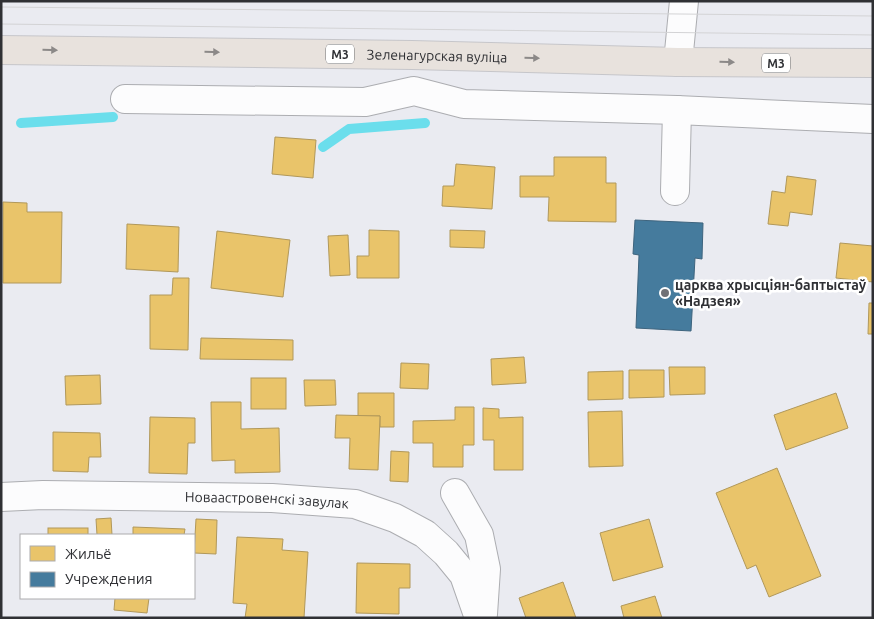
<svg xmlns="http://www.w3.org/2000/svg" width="874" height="619" font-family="Ubuntu,sans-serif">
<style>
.homes{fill:#e9c46a;stroke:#b1985a}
.public{fill:#457b9d;stroke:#3e647e}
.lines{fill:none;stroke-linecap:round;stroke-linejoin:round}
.stream{stroke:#6bdeec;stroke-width:10}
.minor-casing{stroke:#acadb1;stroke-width:30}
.major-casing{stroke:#c6c6ca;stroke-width:30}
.minor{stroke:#fcfcfd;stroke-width:28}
.major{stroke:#e8e2dd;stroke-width:28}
.tram{stroke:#d3d3d5;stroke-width:1}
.oneway{fill:#8c8988}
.poi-dot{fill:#707176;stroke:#fff;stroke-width:2}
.labels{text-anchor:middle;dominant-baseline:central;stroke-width:5;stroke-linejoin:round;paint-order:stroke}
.shield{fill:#fff;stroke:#6d6e71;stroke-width:1}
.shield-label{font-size:12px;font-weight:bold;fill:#2f3034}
.street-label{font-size:14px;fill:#2f3034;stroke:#fff}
.poi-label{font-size:14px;font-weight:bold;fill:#2f3034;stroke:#fff;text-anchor:start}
</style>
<rect width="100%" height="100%" fill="#eaebf1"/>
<g class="homes">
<path d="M275 137 316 140 313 178 272 174Z"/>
<path d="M554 157H606V183H616V222L548 221 549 197H520V176H554Z"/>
<path d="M456 164 495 167 492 209 442 206 443 186H454Z"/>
<path d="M787 176 816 180 812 215 790 212 788 226 768 224 772 191 785 193Z"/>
<path d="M3 202 27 203V212H62L61 283H3Z"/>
<path d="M127 224 179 227 178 272 126 269Z"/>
<path d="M369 230 399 231V278H357V256H369Z"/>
<path d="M450 230 485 231 484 248 450 247Z"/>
<path d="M217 231 290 240 283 297 211 288Z"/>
<path d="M348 235 350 275 330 276 328 236Z"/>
<path d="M840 243 873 246V282L836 278Z"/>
<path d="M173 278H189L188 350 150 349V295H172Z"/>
<path d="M869 303H873V334H868Z"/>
<path d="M201 338 293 340V360L200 359Z"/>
<path d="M524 357 526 383 492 385 491 359Z"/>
<path d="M401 363 429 364 428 389 400 388Z"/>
<path d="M669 367H705V394L670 395Z"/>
<path d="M629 370H664V397L629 398Z"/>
<path d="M623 371V399L588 400V372Z"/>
<path d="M100 375 101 404 66 405 65 376Z"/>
<rect x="251" y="378" width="35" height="31"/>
<path d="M304 380H335L336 405 305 406Z"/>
<path d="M358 393H394V427H380V416H358Z"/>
<path d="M836 393 848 428 786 450 774 415Z"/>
<path d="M211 402H241V429L279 428 280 472 235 473V460L212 461Z"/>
<path d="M455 407H474V445H463V467H433V443H413V421L455 420Z"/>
<path d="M483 408 499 409V418L523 417V470H494V440H483Z"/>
<path d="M622 411 623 466 589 467 588 412Z"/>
<path d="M336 415 380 416 378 470 349 469 350 438H335Z"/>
<path d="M150 417 195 418V443H188L187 474 149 473Z"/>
<path d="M53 432 100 433 101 457H89L88 472 53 471Z"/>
<path d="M391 451 409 452 408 482 390 481Z"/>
<path d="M777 468 821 576 769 597 756 565 747 569 716 493Z"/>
<path d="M111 518 112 535H97L96 519Z"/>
<path d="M196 519 217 520 216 554 194 553Z"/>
<path d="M649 519 663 567 613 581 600 533Z"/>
<path d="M133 527 185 529 184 535H133Z"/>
<rect x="48" y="528" width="40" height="7"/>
<path d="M237 537 283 539 282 550 308 552 304 618H245L247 604 233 603Z"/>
<path d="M357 563 410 564V588H399V614L356 613Z"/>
<path d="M563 582 576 618H526L519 598Z"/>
<path d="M655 596 662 618H624L621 606Z"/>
<path d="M115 598H149L147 613 114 610Z"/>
</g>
<path class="public" d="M635 220 703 223 702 259 695 258 691 331 636 328 639 255 633 254Z"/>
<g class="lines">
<g class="stream">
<path d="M21 123 113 117"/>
<path d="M323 147 349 129 425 123"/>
</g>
<g class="minor-casing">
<g id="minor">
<path d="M678 62 684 1"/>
<path d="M125 99 365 102 414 91 464 104 677 110 873 119"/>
<path d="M675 191 677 110"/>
<path d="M455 493 479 535 486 569 483 614"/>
<path id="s1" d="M1 497 43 495 272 498 355 504 395 518 425 534 446 553 464 575 479 618"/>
</g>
</g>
<g class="major-casing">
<g id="major">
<path id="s2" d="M1 50 412 55 678 62 873 63"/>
</g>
</g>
<use href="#minor" class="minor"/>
<use href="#major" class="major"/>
<g class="tram">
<path d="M1 7 873 16"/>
<path d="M1 24 873 35"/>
</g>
</g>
<defs><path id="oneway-solid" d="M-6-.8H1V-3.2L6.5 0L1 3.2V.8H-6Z" transform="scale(1.25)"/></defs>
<g class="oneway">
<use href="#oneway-solid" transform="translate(50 50) rotate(1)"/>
<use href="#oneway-solid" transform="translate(212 52) rotate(1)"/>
<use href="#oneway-solid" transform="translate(532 58) rotate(1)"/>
<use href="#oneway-solid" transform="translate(727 62) rotate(1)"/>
</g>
<circle class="poi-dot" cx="665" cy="293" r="5"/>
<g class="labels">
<g class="shield">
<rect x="326" y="44.5" width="28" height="19" rx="4"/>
<rect x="762" y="53.5" width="28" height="19" rx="4"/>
</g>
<g class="shield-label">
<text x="340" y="54">М3</text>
<text x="776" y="63">М3</text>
</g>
<g class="street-label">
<text stroke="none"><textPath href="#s2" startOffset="436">Зеленагурская вуліца</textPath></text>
<text stroke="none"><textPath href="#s1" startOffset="266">Новаастровенскі завулак</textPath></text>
</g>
<g class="poi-label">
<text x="675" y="285">царква хрысціян-баптыстаў<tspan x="675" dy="16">«Надзея»</tspan></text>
</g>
</g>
<rect width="874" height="619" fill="none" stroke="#2f3034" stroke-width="5"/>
<rect x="20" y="534" width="175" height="65" fill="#ffffff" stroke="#acacae"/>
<rect x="30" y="546" width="25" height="15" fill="#e9c46a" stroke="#acacae"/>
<text x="65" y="559" font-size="15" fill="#2f3034">Жильё</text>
<rect x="30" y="572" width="25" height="15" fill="#457b9d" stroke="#acacae"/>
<text x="65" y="584" font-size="15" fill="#2f3034">Учреждения</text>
</svg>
